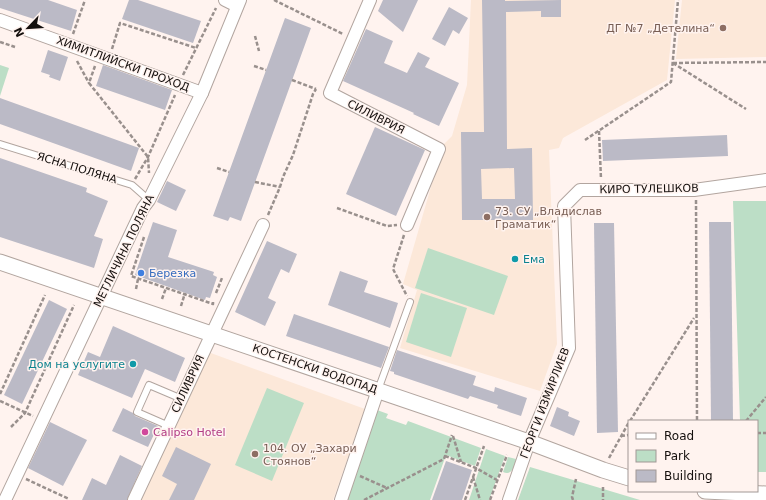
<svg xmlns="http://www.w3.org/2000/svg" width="766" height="500" font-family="'DejaVu Sans',sans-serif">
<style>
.education{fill:#fce8d9}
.green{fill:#bcdec6}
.building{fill:#bbbac6;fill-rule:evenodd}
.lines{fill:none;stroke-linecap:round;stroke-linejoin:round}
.service-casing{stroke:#b2a59f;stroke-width:8}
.minor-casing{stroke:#b2a59f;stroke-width:14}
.tertiary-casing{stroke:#b2a59f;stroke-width:17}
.path{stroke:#99908d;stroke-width:2.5;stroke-dasharray:4 2;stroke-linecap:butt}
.service{stroke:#fff;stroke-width:6}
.minor{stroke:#fff;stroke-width:12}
.tertiary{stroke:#fff;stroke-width:15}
.education-dot{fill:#8d6e63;stroke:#fff3ef;stroke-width:1.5}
.culture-dot{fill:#0f9aa8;stroke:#fff3ef;stroke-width:1.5}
.shop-dot{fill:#3f7fe0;stroke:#fff3ef;stroke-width:1.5}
.hotel-dot{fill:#d1479c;stroke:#fff3ef;stroke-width:1.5}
.labels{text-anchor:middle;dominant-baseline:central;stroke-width:3;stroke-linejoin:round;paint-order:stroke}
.education-label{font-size:11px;fill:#785e54;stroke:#fff3ef;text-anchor:start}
.street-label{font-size:11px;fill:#140f0d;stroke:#fff3ef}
.culture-label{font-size:11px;fill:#0d838f;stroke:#fff3ef;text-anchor:start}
.shop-label{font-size:11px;fill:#366cbe;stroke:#fff3ef;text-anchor:start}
.hotel-label{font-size:11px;fill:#b23c85;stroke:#fff3ef;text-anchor:start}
</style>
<rect width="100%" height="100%" fill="#fff3ef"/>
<g class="education">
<path d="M471 0H675L667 80 563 138 559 148 549 150 557 344 540 391 400 348 417 290 403 284 443 145 452 136 467 85Z"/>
<path d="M682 0H766V57L676 59Z"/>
<path d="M208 352 365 409 333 500H140Z"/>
</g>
<g class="green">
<path d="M0 65 9 68 0 96Z"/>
<path d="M733 201H766V472H757V421H740Z"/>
<path d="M428 248 508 276 494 315 415 288Z"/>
<path d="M421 293 467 308 451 357 406 342Z"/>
<path d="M267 388 304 403 272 481 235 465Z"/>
<path d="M377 410 388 414 386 418 406 425 408 421 481 448 475 466 446 455 430 500H343Z"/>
<path d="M486 449 505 456 489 500H469Z"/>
<path d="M508 457 516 459C514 467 512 476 503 472Z"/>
<path d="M530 467 640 500H518Z"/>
</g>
<g class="building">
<path d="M0 0H48L77 10 71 31 0 8Z"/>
<path d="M129 0H138L201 21 193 43 122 19Z"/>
<path d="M383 0H418L403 32 378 11Z"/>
<path d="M482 0H505V1L561 0V17H541V11L506 12 507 149 532 148 533 220H462L461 132H484ZM514 168 515 199H482L481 169Z"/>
<path d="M449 7 468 18 459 34 453 30 445 46 432 39Z"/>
<path d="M285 18 311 28 241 221 230 217 228 221 213 216Z"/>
<path d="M366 29 393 41 384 63 407 73 418 52 430 58 425 67 459 83 439 126 413 114 414 113 343 81Z"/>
<path d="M48 50 68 57 60 81 49 77 50 75 41 72Z"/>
<path d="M103 65 172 90 165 110 96 86Z"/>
<path d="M0 98 139 148 131 171 0 124Z"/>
<path d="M375 127 425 150 396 216 346 194Z"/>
<path d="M727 135 728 156 603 161 602 140Z"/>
<path d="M0 158 87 188 86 192 108 201 94 236 103 239 94 268 0 237Z"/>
<path d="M167 181 186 190 176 211 157 202Z"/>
<path d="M153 222 177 230 168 257 214 272 213 275 217 277 210 298 206 297 205 300 135 275Z"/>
<path d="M709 222H731L733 421H711Z"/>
<path d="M594 223H614L618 432 597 433Z"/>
<path d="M267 241 297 254 289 273 281 269 275 282 268 298 276 302 265 326 235 312Z"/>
<path d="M340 271 368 281 364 292 398 303 390 328 328 305Z"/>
<path d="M49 300 67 309 22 404 4 395Z"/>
<path d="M294 314 389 347 381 368 286 336Z"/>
<path d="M113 326 185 358 175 382 145 369 132 398 78 375 88 352 100 357Z"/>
<path d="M397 350 476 376 473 385 494 392 495 387 527 398 521 416 497 408 498 405 470 396 468 399 394 374V372L390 371Z"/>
<path d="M557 407 569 412 568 416 580 421 574 436 550 426Z"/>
<path d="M123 408 133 413 135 416 158 426 148 447 112 431Z"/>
<path d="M50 422 87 440 63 486 28 468Z"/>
<path d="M176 447 211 464 194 500H169L177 484 162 476Z"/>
<path d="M120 455 142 466 127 500H82L92 478 106 485Z"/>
<path d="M446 461 472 470 462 500H432Z"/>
</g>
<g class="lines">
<g class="service-casing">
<g id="service">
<path d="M0 144 132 185 149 200"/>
<path d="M378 390 410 302"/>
<path d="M169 426 137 412 149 385 182 399"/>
</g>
</g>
<g class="minor-casing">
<g id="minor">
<path d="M225 0 237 6"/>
<path d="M370 0 330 93 439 149 407 225"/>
<path d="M0 20 202 93"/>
<path d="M5 500 143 208 149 200 202 93 240 0"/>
<path d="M134 500 263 225"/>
<path d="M341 500 378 390"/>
<path d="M509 500 529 442 569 348 564 206 580 190H694L766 180"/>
</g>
</g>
<g class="tertiary-casing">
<g id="tertiary">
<path d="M0 262 529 442 603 470 629 478"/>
<path d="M705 491 766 494"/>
</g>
</g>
<g class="path">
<path d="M274 0 343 34"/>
<path d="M73 34 85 0"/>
<path d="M255 36 259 51"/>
<path d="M0 42 15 47"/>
<path d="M112 49 120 23 196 48"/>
<path d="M77 61 89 83"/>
<path d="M673 63 766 62"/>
<path d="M673 63 746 109"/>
<path d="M95 66 89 83 148 157 149 173"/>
<path d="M254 66 266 70"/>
<path d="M183 75 216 8"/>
<path d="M292 80 316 89"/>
<path d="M599 131 601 179"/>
<path d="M585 140 671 82 678 0"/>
<path d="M217 168 229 172"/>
<path d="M135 179 148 157 175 95"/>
<path d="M255 182 280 187"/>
<path d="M696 200 697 421"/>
<path d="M337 208 387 226 397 225"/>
<path d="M268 215 280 187 283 177 293 155 313 94 316 89"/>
<path d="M404 235 393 269 407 296"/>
<path d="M144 237 131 276 213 304V302"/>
<path d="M136 289 138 279"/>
<path d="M216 293 222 278"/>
<path d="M162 299 166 288"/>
<path d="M181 306 185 293"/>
<path d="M0 394 45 295"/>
<path d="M0 401 33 416"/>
<path d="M630 421 694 318"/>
<path d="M746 421 766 397"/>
<path d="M11 427 25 413 74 305"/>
<path d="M757 433H766"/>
<path d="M453 436 461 462"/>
<path d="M621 436 629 435"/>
<path d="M445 456 476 468 497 480"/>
<path d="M609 458 629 422"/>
<path d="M360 476 387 488"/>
<path d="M473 477 480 500"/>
<path d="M26 479 69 499"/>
<path d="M603 487V500"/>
<path d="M364 500 444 459 452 435"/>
<path d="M465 500 484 446"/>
<path d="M490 500 507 455"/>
<path d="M573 500 572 497 576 479"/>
</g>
<use href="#service" class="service"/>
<use href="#minor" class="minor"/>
<use href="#tertiary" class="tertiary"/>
</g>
<g class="education-dot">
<circle cx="723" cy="28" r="4"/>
<circle cx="487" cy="217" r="4"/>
<circle cx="255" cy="454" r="4"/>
</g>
<g class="culture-dot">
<circle cx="515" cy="259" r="4"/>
<circle cx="133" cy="364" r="4"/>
</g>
<circle class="shop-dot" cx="141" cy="273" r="4"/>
<circle class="hotel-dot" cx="145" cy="432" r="4"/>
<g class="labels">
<g class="education-label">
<text x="715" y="28" text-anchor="end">ДГ №7 „Детелина“</text>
<text x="495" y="211">73. СУ „Владислав<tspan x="495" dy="13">Граматик“</tspan></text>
<text x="263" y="448">104. ОУ „Захари<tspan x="263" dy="13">Стоянов“</tspan></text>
</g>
<g class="street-label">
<text transform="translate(123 64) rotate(20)">ХИМИТЛИЙСКИ ПРОХОД</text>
<text transform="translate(376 117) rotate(27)">СИЛИВРИЯ</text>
<text transform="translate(77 168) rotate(17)">ЯСНА ПОЛЯНА</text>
<text transform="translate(649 189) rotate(-1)">КИРО ТУЛЕШКОВ</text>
<text transform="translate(124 251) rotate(-64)">МЕТЛИЧИНА ПОЛЯНА</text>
<text transform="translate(315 369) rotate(19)">КОСТЕНСКИ ВОДОПАД</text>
<text transform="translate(188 384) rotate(-65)">СИЛИВРИЯ</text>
<text transform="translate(545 403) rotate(-69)">ГЕОРГИ ИЗМИРЛИЕВ</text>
</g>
<g class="culture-label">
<text x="523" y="259">Ема</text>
<text x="125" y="364" text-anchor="end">Дом на услугите</text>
</g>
<g class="shop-label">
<text x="149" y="273">Березка</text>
</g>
<g class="hotel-label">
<text x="153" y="432">Calipso Hotel</text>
</g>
</g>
<rect x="628" y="420" width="130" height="72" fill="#fff3ef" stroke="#a19895"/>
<rect x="636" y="433" width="20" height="6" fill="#ffffff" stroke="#a19895"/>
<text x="664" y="440" font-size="12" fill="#140f0d">Road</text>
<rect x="636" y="450" width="20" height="12" fill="#bcdec6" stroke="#a19895"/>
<text x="664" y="460" font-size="12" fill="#140f0d">Park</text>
<rect x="636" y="470" width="20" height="12" fill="#bbbac6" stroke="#a19895"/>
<text x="664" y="480" font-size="12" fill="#140f0d">Building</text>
<g transform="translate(28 28) rotate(245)" stroke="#fff3ef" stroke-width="3" paint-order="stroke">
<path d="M0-3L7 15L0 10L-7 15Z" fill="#140f0d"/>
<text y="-6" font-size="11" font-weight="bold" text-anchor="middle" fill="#140f0d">N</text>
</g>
</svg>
